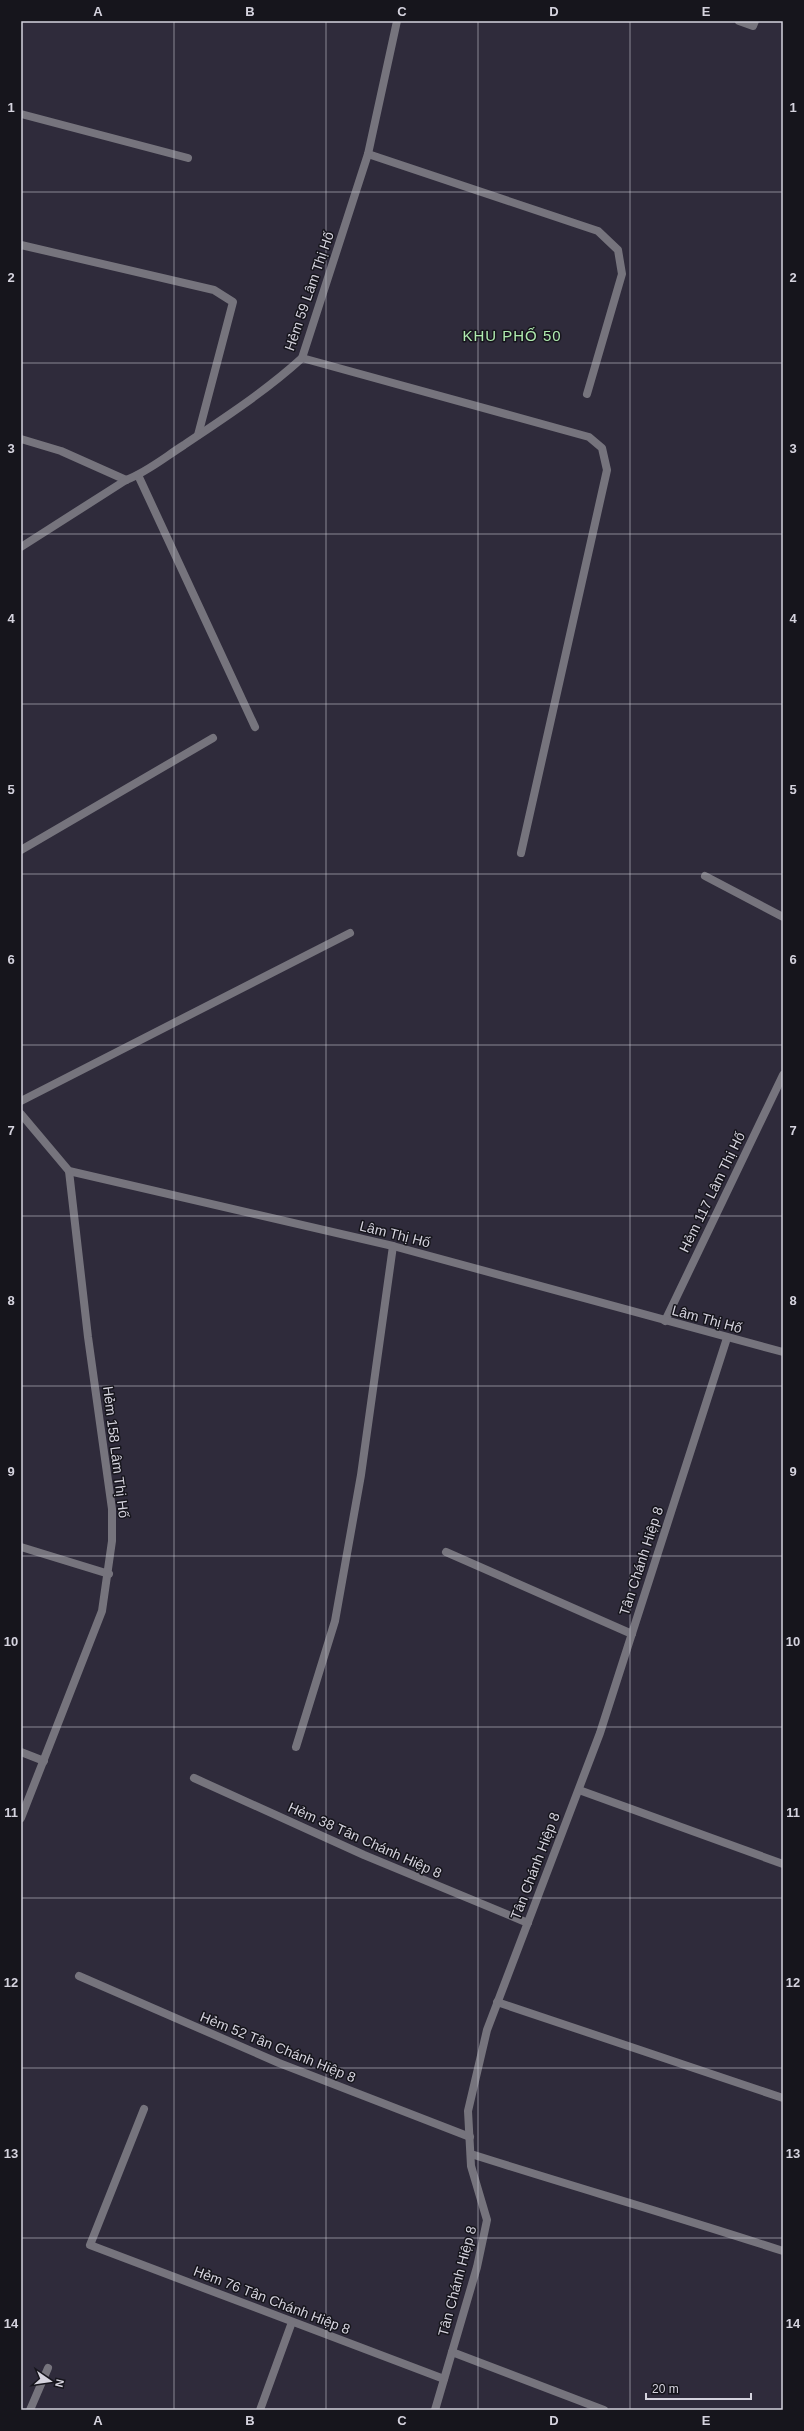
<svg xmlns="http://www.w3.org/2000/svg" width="804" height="2431" font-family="Arial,sans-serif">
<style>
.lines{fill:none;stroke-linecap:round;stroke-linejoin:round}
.service{stroke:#76747d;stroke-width:8}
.minor{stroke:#76747d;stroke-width:8}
.grid{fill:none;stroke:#d5d3de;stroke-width:1;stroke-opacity:0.55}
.labels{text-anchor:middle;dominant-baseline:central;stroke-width:3;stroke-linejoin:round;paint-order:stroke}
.street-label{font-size:14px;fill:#d5d3de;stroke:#16151c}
.neighbourhood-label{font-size:15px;letter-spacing:1px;fill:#afeaaf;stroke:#16151c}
.neatline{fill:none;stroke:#d5d3de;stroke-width:1.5}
.grid-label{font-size:13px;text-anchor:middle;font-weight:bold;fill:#d5d3de}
</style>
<rect width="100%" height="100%" fill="#2f2b3b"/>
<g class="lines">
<g class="service">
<path d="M138 475 255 727"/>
<path d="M21 850 213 738"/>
<path d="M705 876 783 917"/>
<path d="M21 1101 350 933"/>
<path d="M665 1321 783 1075"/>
<path d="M21 1547 109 1574"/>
<path d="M296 1747 335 1621 361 1475 393 1246"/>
<path d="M579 1790 783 1864"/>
<path d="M497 2002 783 2098"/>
<path d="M144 2109 90 2245 444 2379"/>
<path d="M30 2410 48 2368"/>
<path d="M260 2410 292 2322"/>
</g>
<g class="minor">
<path d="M739 21 753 26 755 21"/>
<path d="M21 114 188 158"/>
<path d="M368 154 598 231 618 250 622 274 587 394"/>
<path d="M21 245 214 290 233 302 198 435"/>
<path d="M302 358 589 437 602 448 607 470 521 853"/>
<path d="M21 439 61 451 126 480"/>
<path d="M21 547 126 480C147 472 165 457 184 445 224 418 266 391 302 358L368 154 397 21"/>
<path d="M21 1114 69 1171 393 1246 783 1352"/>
<path d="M446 1552 632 1634"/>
<path d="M21 1752 44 1761"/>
<path d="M194 1778 364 1855 528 1923"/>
<path d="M21 1818 102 1611 112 1541V1509L88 1337 69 1171"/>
<path d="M79 1976 279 2063 470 2137"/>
<path d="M471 2154C575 2187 679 2217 783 2251"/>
<path d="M452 2352 604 2410"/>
<path d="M435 2410 477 2267 487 2220 471 2166 468 2111 487 2030 600 1733 727 1338"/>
</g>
</g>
<path class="grid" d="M174 21V2410M326 21V2410M478 21V2410M630 21V2410M21 192H783M21 363H783M21 534H783M21 704H783M21 874H783M21 1045H783M21 1216H783M21 1386H783M21 1556H783M21 1727H783M21 1898H783M21 2068H783M21 2238H783"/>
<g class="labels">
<g class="street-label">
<text transform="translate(309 291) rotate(-71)">Hẻm 59 Lâm Thị Hố</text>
<text transform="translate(712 1192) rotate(-64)">Hẻm 117 Lâm Thị Hố</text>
<text transform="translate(395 1234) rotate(14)">Lâm Thị Hố</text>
<text transform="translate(707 1319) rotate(15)">Lâm Thị Hố</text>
<text transform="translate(116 1452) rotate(83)">Hẻm 158 Lâm Thị Hố</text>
<text transform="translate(641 1561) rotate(-72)">Tân Chánh Hiệp 8</text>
<text transform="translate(365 1840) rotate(24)">Hẻm 38 Tân Chánh Hiệp 8</text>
<text transform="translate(535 1866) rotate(-69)">Tân Chánh Hiệp 8</text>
<text transform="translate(278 2047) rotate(22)">Hẻm 52 Tân Chánh Hiệp 8</text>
<text transform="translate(457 2281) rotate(-75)">Tân Chánh Hiệp 8</text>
<text transform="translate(272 2300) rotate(21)">Hẻm 76 Tân Chánh Hiệp 8</text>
</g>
<g class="neighbourhood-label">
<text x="512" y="335">KHU PHỐ 50</text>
</g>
</g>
<rect width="804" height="2431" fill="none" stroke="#16151c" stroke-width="44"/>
<g transform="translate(50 2381) rotate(103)" stroke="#16151c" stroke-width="3" paint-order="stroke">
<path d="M0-3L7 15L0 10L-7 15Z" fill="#d5d3de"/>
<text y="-6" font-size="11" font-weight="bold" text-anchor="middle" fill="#d5d3de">N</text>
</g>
<path d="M646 2393v6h105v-6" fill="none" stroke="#d5d3de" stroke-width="2"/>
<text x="652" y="2393" font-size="12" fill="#d5d3de" stroke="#16151c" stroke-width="3" paint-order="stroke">20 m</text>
<rect x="22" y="22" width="760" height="2387" class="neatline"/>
<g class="grid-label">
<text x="98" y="16">A</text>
<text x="250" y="16">B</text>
<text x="402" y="16">C</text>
<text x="554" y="16">D</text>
<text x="706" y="16">E</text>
<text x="11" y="112">1</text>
<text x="793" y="112">1</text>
<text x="11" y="282">2</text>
<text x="793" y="282">2</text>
<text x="11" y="453">3</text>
<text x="793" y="453">3</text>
<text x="11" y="623">4</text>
<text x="793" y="623">4</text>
<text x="11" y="794">5</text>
<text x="793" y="794">5</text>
<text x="11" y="964">6</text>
<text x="793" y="964">6</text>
<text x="11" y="1135">7</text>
<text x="793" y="1135">7</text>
<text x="11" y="1305">8</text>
<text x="793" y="1305">8</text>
<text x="11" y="1476">9</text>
<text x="793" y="1476">9</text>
<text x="11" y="1646">10</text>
<text x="793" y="1646">10</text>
<text x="11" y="1817">11</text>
<text x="793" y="1817">11</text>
<text x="11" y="1987">12</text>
<text x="793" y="1987">12</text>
<text x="11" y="2158">13</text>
<text x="793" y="2158">13</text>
<text x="11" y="2328">14</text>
<text x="793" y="2328">14</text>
<text x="98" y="2425">A</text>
<text x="250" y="2425">B</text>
<text x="402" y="2425">C</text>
<text x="554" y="2425">D</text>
<text x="706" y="2425">E</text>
</g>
</svg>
